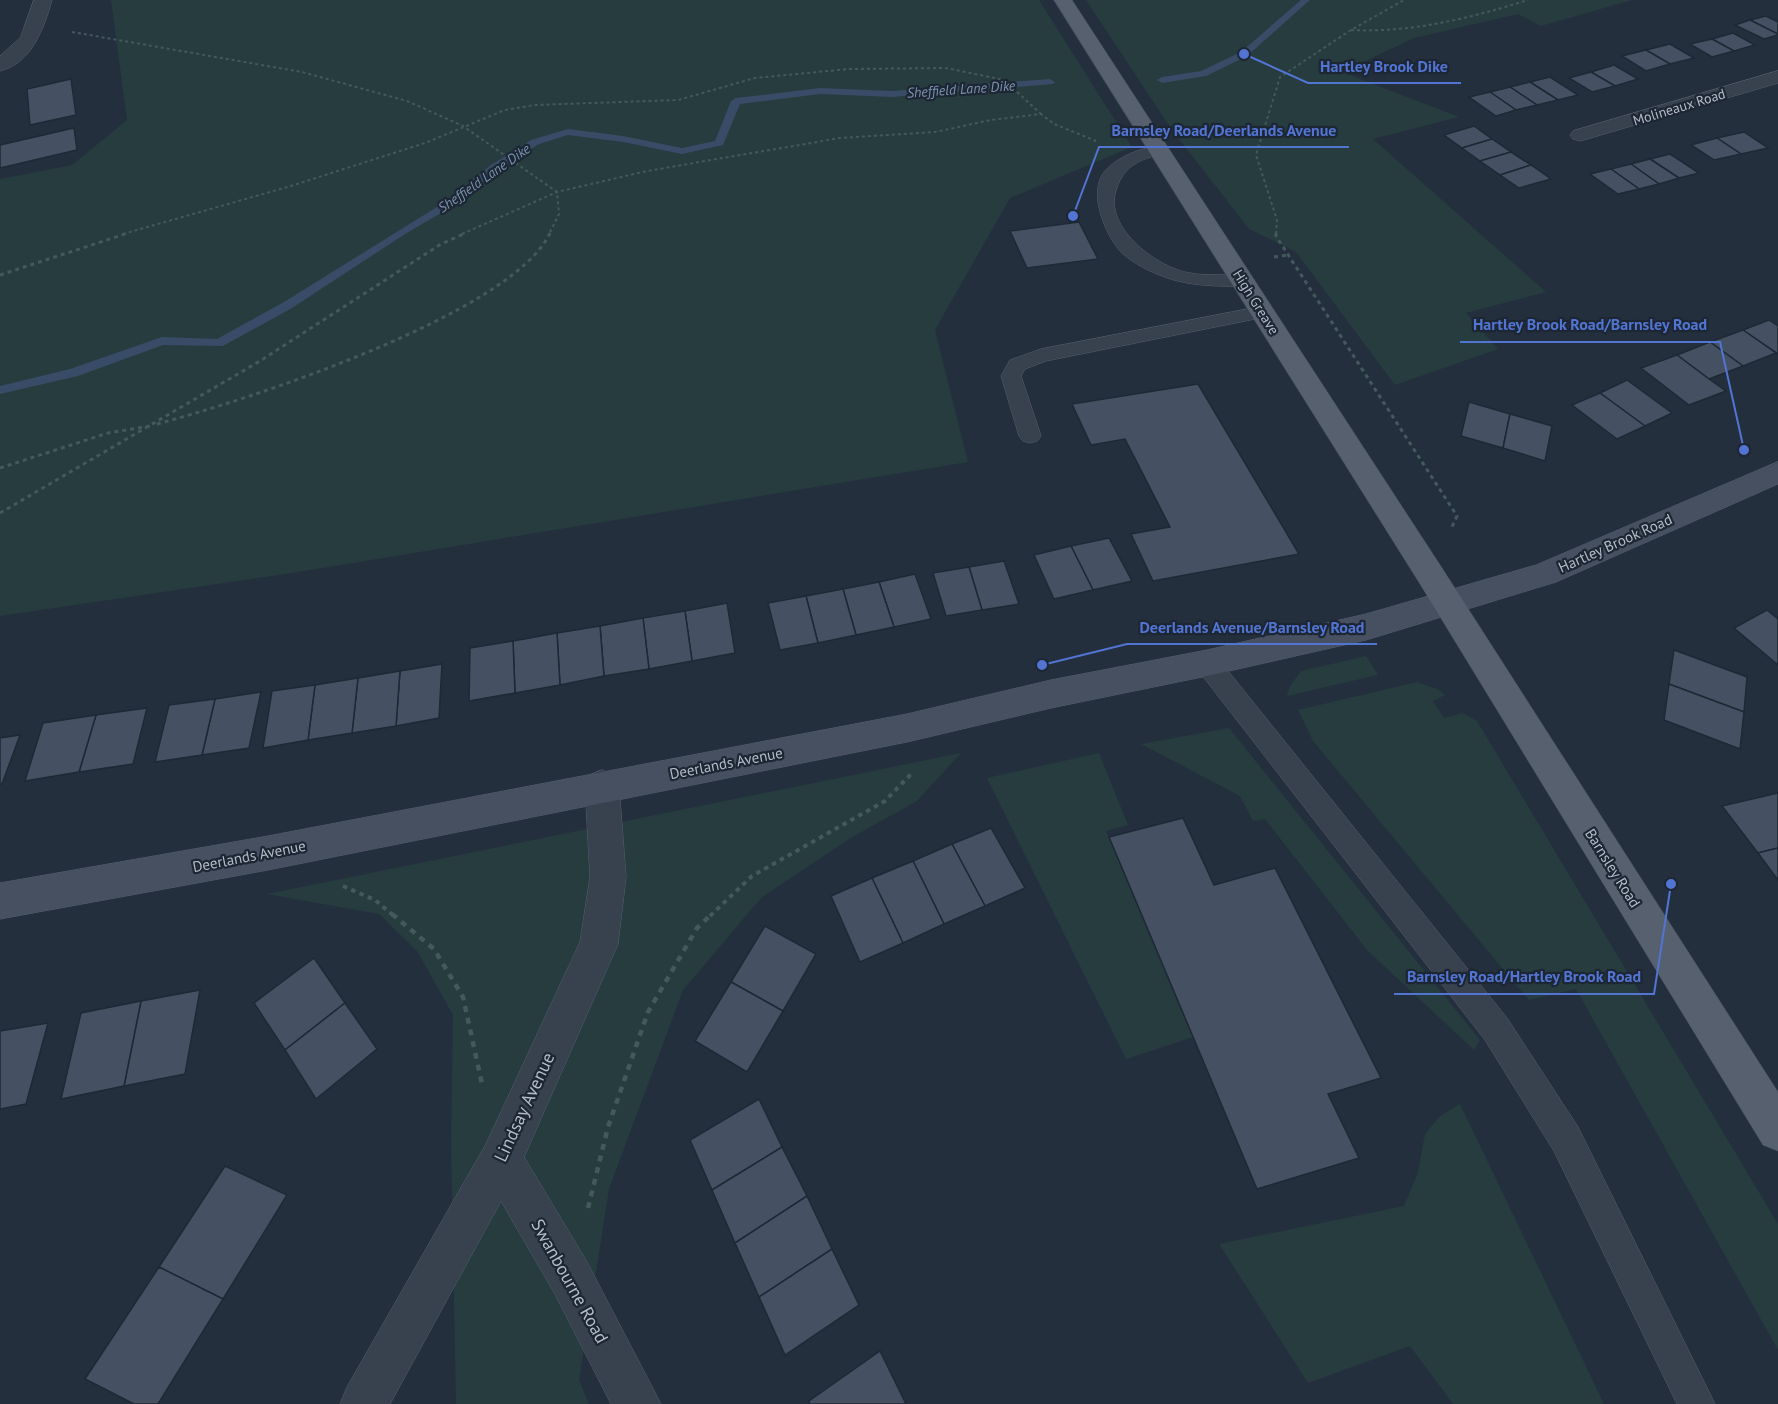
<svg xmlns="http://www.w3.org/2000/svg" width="1778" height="1404" font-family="'PT Sans',sans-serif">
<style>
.green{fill:#263c3f}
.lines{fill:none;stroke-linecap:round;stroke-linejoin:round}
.stream{fill:#394c67;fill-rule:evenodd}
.building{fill:#455162;stroke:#1f2835;stroke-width:1.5}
.lane-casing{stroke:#565f6c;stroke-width:1}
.street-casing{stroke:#565f6c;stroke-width:1}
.secondary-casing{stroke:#565f6c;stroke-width:1}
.primary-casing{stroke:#414a57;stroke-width:1}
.path-far3{stroke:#44595c;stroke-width:2;stroke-dasharray:3 3;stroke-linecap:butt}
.path-far2{stroke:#44595c;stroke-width:3;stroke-dasharray:4 4;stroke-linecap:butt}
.path-far1{stroke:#44595c;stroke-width:4;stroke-dasharray:4.5 4.5;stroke-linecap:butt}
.path{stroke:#44595c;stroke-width:4.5;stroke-dasharray:6 6;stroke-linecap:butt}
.lane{fill:#38414e;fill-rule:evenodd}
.street{fill:#38414e;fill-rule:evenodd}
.secondary{fill:#465061;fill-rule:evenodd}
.primary{fill:#56606e;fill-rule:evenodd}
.labels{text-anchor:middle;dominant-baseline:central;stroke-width:4.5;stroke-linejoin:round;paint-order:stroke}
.far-water-label{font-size:14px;font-style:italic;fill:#7c92b1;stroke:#1d2633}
.far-street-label{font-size:14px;fill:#b4bcc9;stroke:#1d2633}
.street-label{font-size:15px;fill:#b4bcc9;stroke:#1d2633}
.near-street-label{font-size:18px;fill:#b4bcc9;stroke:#1d2633}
.leader{fill:none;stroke:#5274d3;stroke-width:2}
.callout-dot{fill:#5274d3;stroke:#1d2633;stroke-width:2}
.callout-label{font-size:16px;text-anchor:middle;font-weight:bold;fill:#5274d3;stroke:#1d2633;stroke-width:4.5;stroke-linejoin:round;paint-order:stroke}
</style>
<rect width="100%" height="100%" fill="#242f3e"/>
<g class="green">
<path d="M111 0H1039L1132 147 1010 198 935 330 968 462 292 573 0 616V179L72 165 127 120Z"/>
<path d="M1086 0H1632L1541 26 1518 14 1414 38 1342 72 1459 117 1373 139 1546 292 1466 313 1498 349 1395 385 1296 252 1249 229 1172 130Z"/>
<path d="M1366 656 1378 675 1287 696 1290 686 1301 671Z"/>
<path d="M1417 682 1437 689 1445 695 1433 701 1444 718 1462 713 1477 721 1778 1224V1350L1576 989 1529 1000 1313 741 1298 710Z"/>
<path d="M1229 728 1480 1040 1474 1050 1367 950 1265 819 1253 821 1240 796 1141 744Z"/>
<path d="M961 753 917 801 849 839 762 897 683 990 609 1189 579 1380 589 1404H456L451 1144 453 1015 417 951 379 914 267 894Z"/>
<path d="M1099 753 1128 825 1106 831 1193 1037 1126 1059 987 778Z"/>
<path d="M1460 1104 1604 1404H1453L1410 1346 1308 1383 1219 1244 1404 1206 1418 1172 1425 1134 1440 1116Z"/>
</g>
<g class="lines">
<g class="stream">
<path d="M1301 0H1310L1247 56 1206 76 1162 83 1157 80 1162 77 1201 71 1241 52Z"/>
<path d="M1050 79 1055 82 1053 84 892 97 820 94 740 104 723 145 682 154 623 142 568 135 539 144 499 169 453 206 405 234 292 308 223 346 163 345 78 376 0 394V386L70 369 162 337 217 339 284 302 445 202 491 165 531 140 568 129 623 136 682 148 715 141 731 101 736 98 820 88 892 91Z"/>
</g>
</g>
<g class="building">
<path d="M1766 16 1778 22V34L1750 20Z"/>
<path d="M1750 20 1778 34V35L1764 39 1735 25Z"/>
<path d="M1733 33 1755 45 1734 51 1712 39Z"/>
<path d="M1712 39 1734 51 1712 57 1690 44Z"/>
<path d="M1670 44 1694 58 1670 64 1646 50Z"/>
<path d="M1646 50 1670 64 1646 71 1622 56Z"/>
<path d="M1614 65 1638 79 1615 86 1591 72Z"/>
<path d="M1591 72 1615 86 1592 92 1569 78Z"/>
<path d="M1550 77 1578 95 1558 100 1530 82Z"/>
<path d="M71 79 76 115 30 125 27 89Z"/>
<path d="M1530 82 1558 100 1537 105 1510 87Z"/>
<path d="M1510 87 1537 105 1516 110 1490 92Z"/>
<path d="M1490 92 1516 110 1496 116 1469 97Z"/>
<path d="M1474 126 1492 139 1462 148 1444 135Z"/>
<path d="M74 128 77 150 0 168V145Z"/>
<path d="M1744 132 1768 148 1741 154 1717 138Z"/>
<path d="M1717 138 1741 154 1714 160 1691 145Z"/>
<path d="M1492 139 1511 152 1480 161 1462 148Z"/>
<path d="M1511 152 1531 165 1500 175 1480 161Z"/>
<path d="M1670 154 1699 173 1679 178 1650 159Z"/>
<path d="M1650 159 1679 178 1659 184 1631 164Z"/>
<path d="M1631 164 1659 184 1639 189 1611 169Z"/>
<path d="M1531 165 1551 179 1519 188 1500 175Z"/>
<path d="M1611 169 1639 189 1618 194 1590 174Z"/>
<path d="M1079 222 1098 259 1027 268 1010 231Z"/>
<path d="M1769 320 1778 326V354L1743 330Z"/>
<path d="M1743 330 1776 353 1743 366 1710 342Z"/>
<path d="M1710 342 1743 366 1709 379 1677 355Z"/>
<path d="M1677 355 1709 379 1726 391 1689 405 1641 368Z"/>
<path d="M1627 380 1672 413 1645 426 1600 393Z"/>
<path d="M1198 384 1299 554 1153 581 1131 534 1170 527 1125 439 1091 445 1072 404Z"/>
<path d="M1600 393 1645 426 1617 439 1572 405Z"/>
<path d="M1469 402 1510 414 1503 448 1461 436Z"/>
<path d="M1510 414 1552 426 1545 461 1503 448Z"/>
<path d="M1109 538 1132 581 1093 590 1071 546Z"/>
<path d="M1071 546 1093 590 1054 599 1034 555Z"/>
<path d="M1004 561 1019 604 982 610 969 567Z"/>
<path d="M969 567 982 610 946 616 933 573Z"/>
<path d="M915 574 931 619 894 627 879 582Z"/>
<path d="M879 582 894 627 856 635 843 589Z"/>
<path d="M843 589 856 635 818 643 806 596Z"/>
<path d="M806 596 818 643 780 650 768 603Z"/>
<path d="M727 603 735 653 692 661 685 611Z"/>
<path d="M1767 610 1778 619V665L1734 628Z"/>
<path d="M685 611 692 661 649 669 643 618Z"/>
<path d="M643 618 649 669 604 676 600 626Z"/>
<path d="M600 626 604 676 560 685 557 633Z"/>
<path d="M557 633 560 685 515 693 513 641Z"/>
<path d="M513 641 515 693 469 701 470 648Z"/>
<path d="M1674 650 1747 677 1744 712 1669 684Z"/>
<path d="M442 664 439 718 396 726 400 671Z"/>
<path d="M400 671 396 726 352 733 358 678Z"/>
<path d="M358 678 352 733 308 740 315 685Z"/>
<path d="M1669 684 1744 712 1740 749 1664 720Z"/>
<path d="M315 685 308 740 263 748 272 691Z"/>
<path d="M261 692 249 748 202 755 215 699Z"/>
<path d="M215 699 202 755 155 762 169 705Z"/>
<path d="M147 708 133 764 79 772 96 715Z"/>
<path d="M96 715 79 772 25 781 43 723Z"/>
<path d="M20 735 2 784H0V738Z"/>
<path d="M1778 793V848L1758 853 1722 806Z"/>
<path d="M1183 818 1214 885 1275 868 1381 1078 1328 1094 1359 1158 1257 1189 1109 837Z"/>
<path d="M991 828 1025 888 985 906 952 844Z"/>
<path d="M952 844 985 906 944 924 913 861Z"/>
<path d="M1778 848V880L1758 853Z"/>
<path d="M913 861 944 924 903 943 872 878Z"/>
<path d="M872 878 903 943 860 962 831 896Z"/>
<path d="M765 926 816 954 783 1011 731 982Z"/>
<path d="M314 958 345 1003 285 1050 254 1003Z"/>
<path d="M731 982 783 1011 747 1072 695 1041Z"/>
<path d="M200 990 185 1074 124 1086 141 1001Z"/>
<path d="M141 1001 124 1086 61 1099 81 1013Z"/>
<path d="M345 1003 377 1049 316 1099 285 1050Z"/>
<path d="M48 1023 26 1104 0 1109V1031Z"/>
<path d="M759 1099 782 1147 712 1190 690 1140Z"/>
<path d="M782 1147 807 1196 735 1243 712 1190Z"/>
<path d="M225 1166 287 1195 223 1299 159 1267Z"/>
<path d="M807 1196 832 1249 759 1297 735 1243Z"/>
<path d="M832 1249 859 1305 785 1355 759 1297Z"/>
<path d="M159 1267 223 1299 158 1404H134L85 1379Z"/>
<path d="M880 1351 906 1404H810L809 1401Z"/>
</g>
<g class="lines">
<g class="lane-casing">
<g id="lane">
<path d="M1158 145 1166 150 1164 153C1138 160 1122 166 1115 194 1107 230 1158 268 1190 273 1210 277 1230 272 1250 277L1252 281 1250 285 1243 287C1204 285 1184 287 1148 270 1140 266 1128 259 1121 252 1105 235 1087 191 1105 171 1120 155 1138 150 1158 145Z"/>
<path d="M1263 306 1270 308 1273 312 1270 316 1046 361 1025 369 1021 376 1041 436 1037 441 1030 443 1023 441 1019 436 1001 376 1010 360 1041 349Z"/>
<path d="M1207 653 1216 656 1507 1018 1578 1127 1715 1404H1677L1554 1151 1485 1040 1198 670 1195 663 1198 656Z"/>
</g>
</g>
<g class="street-casing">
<g id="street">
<path d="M34 0H52C44 28 32 63 0 71V56L20 38Z"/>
<path d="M1778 71V83L1587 139 1580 141 1573 139 1570 135 1573 131Z"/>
<path d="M602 770 614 775 619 786 626 877 618 944 524 1157 587 1262 661 1404H611L555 1294 501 1201 390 1404H340L347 1387 486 1144 580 942 590 877 585 786 590 775Z"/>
</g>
</g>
<g class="secondary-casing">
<path id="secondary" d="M1778 462V484L1556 582 1366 640 1207 676 1051 708 907 742 268 870 0 919V883L268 836 907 714 1051 680 1207 650 1366 614 1536 565Z"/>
</g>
<g class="primary-casing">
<path id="primary" d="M1054 0H1072L1442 568 1778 1092V1151L1763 1145 1420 584Z"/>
</g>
<g class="path-far3">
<path d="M1351 30C1412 33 1470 18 1528 0"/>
<path d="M72 32 302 72 407 101 463 126 557 192 559 214 549 234"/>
<path d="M123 234 291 186 425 143 505 110 534 105 678 100 755 78 849 69 946 68 1004 80 1041 114"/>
<path d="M462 234 557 192 647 171 840 138 935 132 991 120 1041 114 1054 124 1096 141"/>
<path d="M1276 234 1277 220 1256 155 1280 77 1351 30 1404 0"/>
</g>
<g class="path-far2">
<path d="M1276 233V236L1457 516 1451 529"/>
<path d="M1274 257 1288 255"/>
<path d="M0 275 128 233"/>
<path d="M157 424C245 401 512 314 550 233"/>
<path d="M0 468 108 433 150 426"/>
<path d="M0 513 260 361 441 244 466 233"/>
</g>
<g class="path-far1">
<path d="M343 886 375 900 394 916"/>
<path d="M710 916 752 876 885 801 913 772"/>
</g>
<g class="path">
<path d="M392 914 434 949 463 997 482 1084"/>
<path d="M588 1208 608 1127 648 1012 697 928 712 914"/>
</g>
<use href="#lane" class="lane"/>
<use href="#street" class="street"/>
<use href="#secondary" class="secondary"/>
<use href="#primary" class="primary"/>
</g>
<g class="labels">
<g class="far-water-label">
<text transform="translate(961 89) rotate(-4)">Sheffield Lane Dike</text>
<text transform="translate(484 178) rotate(-35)">Sheffield Lane Dike</text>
</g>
<g class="far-street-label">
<text transform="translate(1679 107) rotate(-17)">Molineaux Road</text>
<text transform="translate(1256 302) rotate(58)">High Greave</text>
</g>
<g class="street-label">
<text transform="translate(1615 543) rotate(-24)">Hartley Brook Road</text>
<text transform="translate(726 763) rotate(-11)">Deerlands Avenue</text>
<text transform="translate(249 856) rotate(-11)">Deerlands Avenue</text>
<text transform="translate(1613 868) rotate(58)">Barnsley Road</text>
</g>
<g class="near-street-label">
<text transform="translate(524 1107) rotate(-65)">Lindsay Avenue</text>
<text transform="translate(570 1281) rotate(61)">Swanbourne Road</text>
</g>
</g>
<path class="leader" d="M1244 54L1308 83H1461M1073 216L1099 147H1349M1744 450L1720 342H1460M1042 665L1127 644H1377M1671 884L1654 994H1394"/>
<g class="callout-dot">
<circle cx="1244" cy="54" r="6"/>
<circle cx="1073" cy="216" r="6"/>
<circle cx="1744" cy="450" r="6"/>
<circle cx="1042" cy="665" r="6"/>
<circle cx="1671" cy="884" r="6"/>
</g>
<g class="callout-label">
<text x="1384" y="72">Hartley Brook Dike</text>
<text x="1224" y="136">Barnsley Road/Deerlands Avenue</text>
<text x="1590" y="330">Hartley Brook Road/Barnsley Road</text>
<text x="1252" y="633">Deerlands Avenue/Barnsley Road</text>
<text x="1524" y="982">Barnsley Road/Hartley Brook Road</text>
</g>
</svg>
